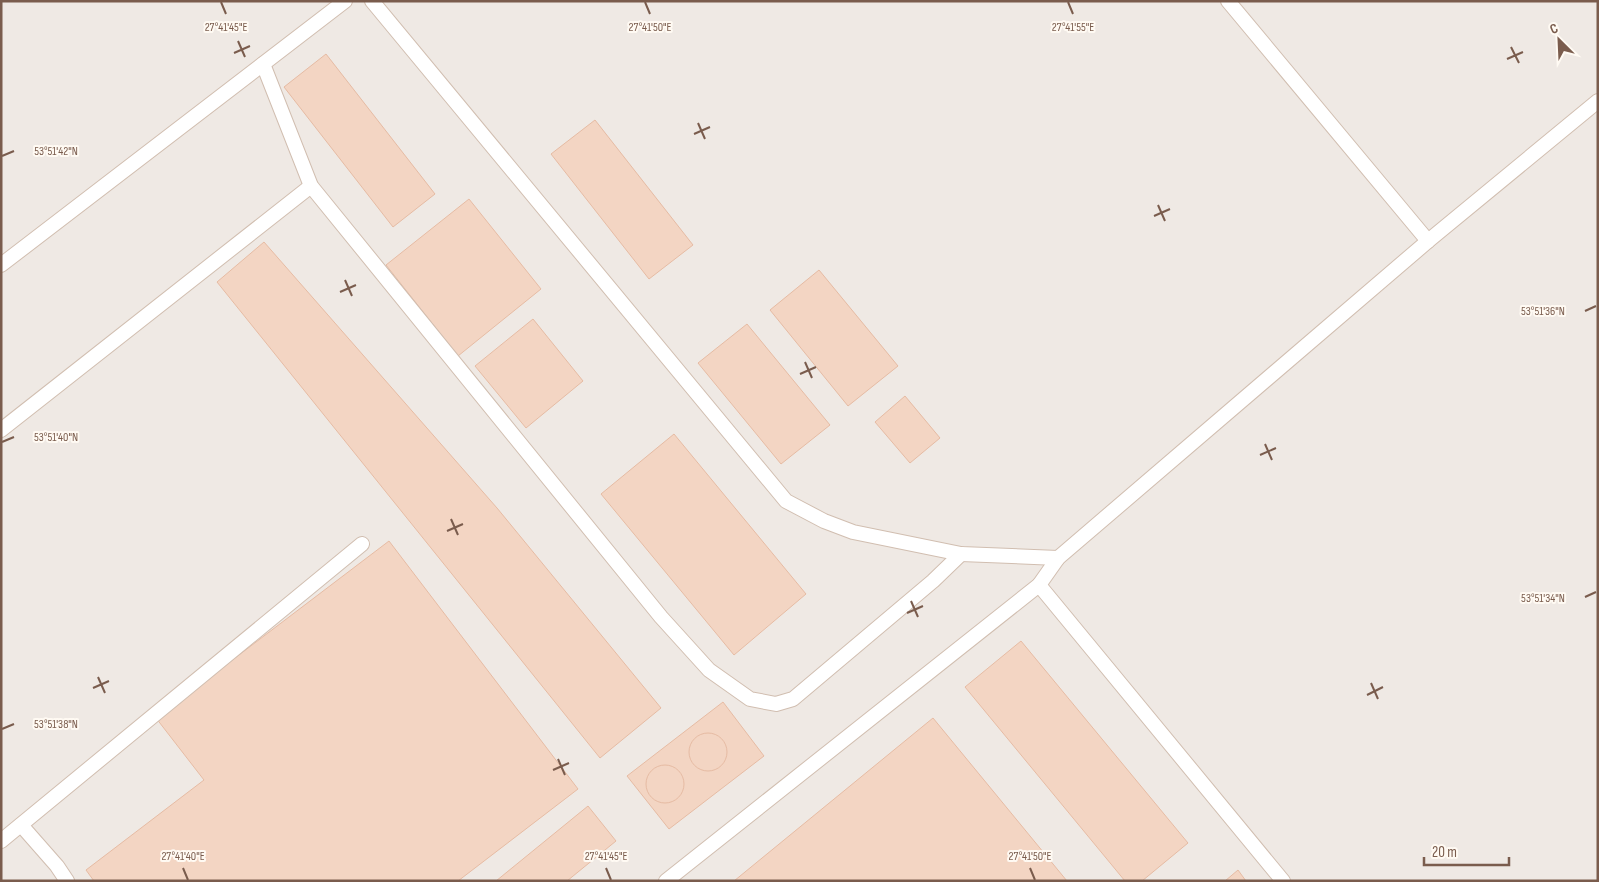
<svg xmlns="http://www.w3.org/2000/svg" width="1599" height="882" font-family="'Sofia Sans Condensed',sans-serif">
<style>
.industrial{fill:#efe9e4}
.building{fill:#f3d5c3;stroke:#e6bba3}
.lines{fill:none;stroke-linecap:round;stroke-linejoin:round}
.service-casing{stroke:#d1beb0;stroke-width:16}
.service{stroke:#fff;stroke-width:14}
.ticks{fill:none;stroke:#7a5c4d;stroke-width:2}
.ticks-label{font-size:12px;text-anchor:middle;fill:#7a5c4d;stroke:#fffaf3;stroke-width:4;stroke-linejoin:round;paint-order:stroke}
</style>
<rect width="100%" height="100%" fill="#fdf6ec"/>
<rect class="industrial" x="1" y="1" width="1597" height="880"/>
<g class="building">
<path d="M326 54 435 194 393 227 284 87Z"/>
<path d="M595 120 693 245 649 279 551 154Z"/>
<path d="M469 199 541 289 458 356 386 265Z"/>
<path d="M264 242 497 508 661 708 600 758 217 282Z"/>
<path d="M819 270 898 366 848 406 770 310Z"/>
<path d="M533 319 583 381 526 428 475 366Z"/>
<path d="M747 324 830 425 781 464 698 363Z"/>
<path d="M905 396 940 438 910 463 875 422Z"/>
<path d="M674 434 806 594 734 655 601 494Z"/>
<path d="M389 541 578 789 458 881H94L86 870 204 780 156 718Z"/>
<path d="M1021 641 1188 843 1142 881H1125L965 687Z"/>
<path d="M723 702 764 756 669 829 627 776Z"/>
<path d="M933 718 1067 881H734Z"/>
<circle cx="708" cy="752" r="19"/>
<circle cx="665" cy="784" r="19"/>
<path d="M588 806 616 841 567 881H496Z"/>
<path d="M1238 870 1246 881H1225Z"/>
</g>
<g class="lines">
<g class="service-casing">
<g id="service">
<path d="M372 1 786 501 824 521 853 532 961 554 1058 558"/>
<path d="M1228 1 1428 241"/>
<path d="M263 64 311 186 661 617 709 670 750 699 776 704 793 699 933 581 961 554"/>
<path d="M1 265 345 1"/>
<path d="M1 430 311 186"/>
<path d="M1039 585 1283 881"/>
<path d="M21 825 57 866 67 881"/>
<path d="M1 841 362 544"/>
<path d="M666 881 1039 585 1058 558 1428 241 1598 101"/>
</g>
</g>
<use href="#service" class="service"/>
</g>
<path class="ticks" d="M221 2 226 14M645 2 650 14M1068 2 1073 14M238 41 245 57M1511 47 1519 63M234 53 250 46M1507 59 1523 52M698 123 705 139M694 134 710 127M2 156 14 151M1158 205 1165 221M1154 216 1170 209M345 280 352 296M340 292 356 285M1585 311 1596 306M805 362 812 378M800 374 816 367M2 442 14 437M1265 444 1272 460M1260 455 1276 448M451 519 458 535M447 531 463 524M1585 597 1596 592M911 601 918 617M907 613 923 606M98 677 105 693M1371 683 1378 699M93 688 109 681M1367 695 1383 687M2 729 14 724M558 759 565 775M553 770 569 763M183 868 188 880M606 868 611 880M1030 868 1035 880"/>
<g class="ticks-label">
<text x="226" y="31">27°41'45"E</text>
<text x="650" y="31">27°41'50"E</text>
<text x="1073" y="31">27°41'55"E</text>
<text x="56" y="155">53°51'42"N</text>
<text x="1543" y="315">53°51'36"N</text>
<text x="56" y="441">53°51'40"N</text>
<text x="1543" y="602">53°51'34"N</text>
<text x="56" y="728">53°51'38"N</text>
<text x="183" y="860">27°41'40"E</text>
<text x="606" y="860">27°41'45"E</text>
<text x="1030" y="860">27°41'50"E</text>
</g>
<rect width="1599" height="882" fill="none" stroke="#7a5c4d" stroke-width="5"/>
<g transform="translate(1559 40) rotate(336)" stroke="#fffaf3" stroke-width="4" paint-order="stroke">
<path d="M0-4L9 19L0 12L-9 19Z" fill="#7a5c4d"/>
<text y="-8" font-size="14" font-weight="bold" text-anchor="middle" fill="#7a5c4d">С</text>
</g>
<path d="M1424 857v8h85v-8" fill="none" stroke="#7a5c4d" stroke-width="2.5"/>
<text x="1432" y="857" font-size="15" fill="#7a5c4d" stroke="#fffaf3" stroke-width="4" paint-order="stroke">20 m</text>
</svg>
